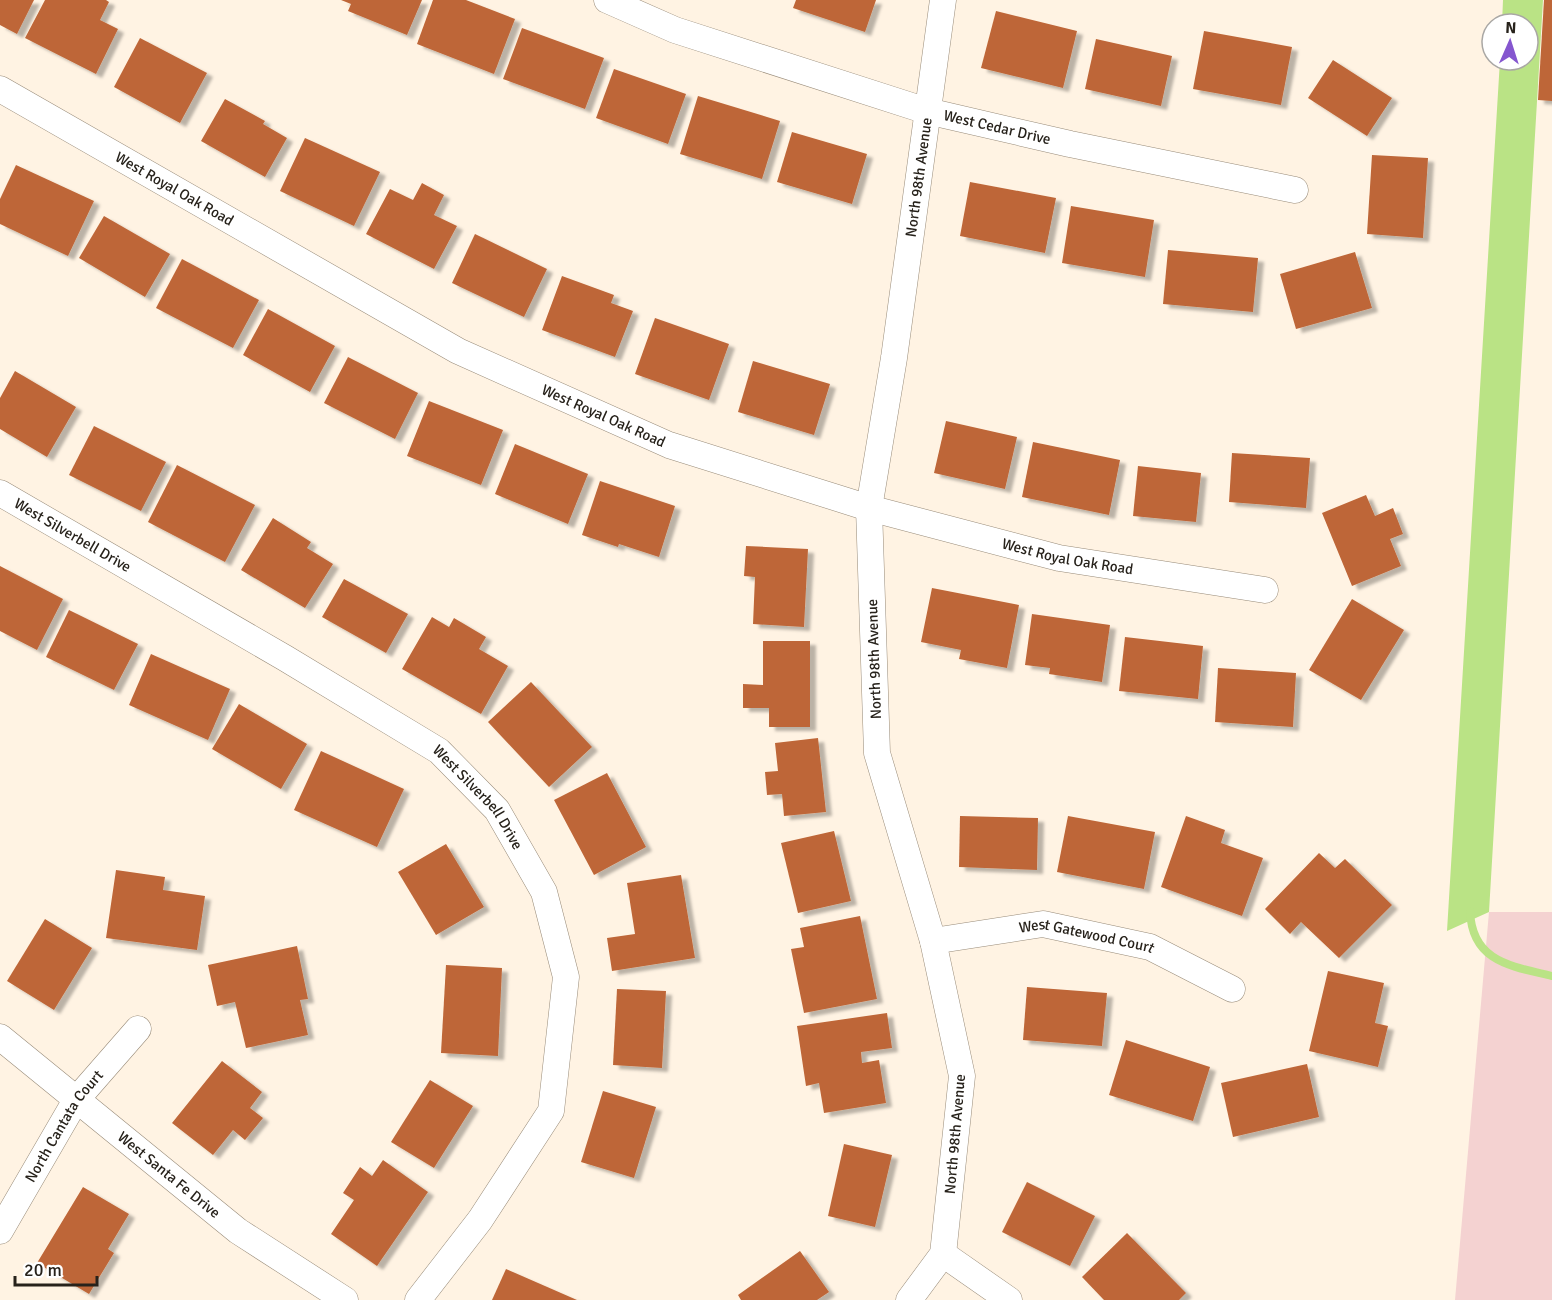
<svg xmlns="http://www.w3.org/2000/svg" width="1552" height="1300" font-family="Signika,sans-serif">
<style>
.green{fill:#f4d2d1}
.water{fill:#bae385}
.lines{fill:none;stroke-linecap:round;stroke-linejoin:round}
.stream{stroke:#bae385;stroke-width:8}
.building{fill:#be6637;filter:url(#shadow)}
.street-casing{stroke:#988b79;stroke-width:27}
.street{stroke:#fff;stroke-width:26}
.labels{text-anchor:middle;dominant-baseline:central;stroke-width:5;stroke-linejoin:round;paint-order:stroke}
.street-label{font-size:15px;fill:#27221b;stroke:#fff}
</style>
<defs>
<filter id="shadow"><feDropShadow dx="6" dy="4" stdDeviation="1.5" flood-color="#0004"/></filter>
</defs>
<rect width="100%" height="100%" fill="#fff3e3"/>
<path class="green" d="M1489 912H1552V1300H1455Z"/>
<path class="water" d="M1503 0H1543L1489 912 1447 931 1500 60H1528V24H1502Z"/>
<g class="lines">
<path class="stream" d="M1470 911C1472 962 1511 966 1552 976"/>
</g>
<g class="building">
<path d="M0 0H34L17 34 0 25Z"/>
<path d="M45 0H106L109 2 100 20 118 29 96 74 25 38Z"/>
<path d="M341 0H422L407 35 348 11 351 4Z"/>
<path d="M433 0H466L515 19 494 74 417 44Z"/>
<path d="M796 0H876L865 32 793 8Z"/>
<path d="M1544 0H1552V101L1538 100Z"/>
<path d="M996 11 1077 31 1063 88 981 68Z"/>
<path d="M522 28 604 58 585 109 503 79Z"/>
<path d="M1204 31 1292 47 1281 105 1193 89Z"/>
<path d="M140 38 207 73 180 123 114 87Z"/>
<path d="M1096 39 1172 56 1161 106 1085 89Z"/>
<path d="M1333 60 1392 98 1367 136 1308 98Z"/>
<path d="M614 69 686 94 668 144 596 118Z"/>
<path d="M698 96 780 121 762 179 680 154Z"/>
<path d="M225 99 265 121 263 124 287 138 265 177 201 141Z"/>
<path d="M792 132 867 154 852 204 777 182Z"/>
<path d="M305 138 380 172 354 226 280 191Z"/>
<path d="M1372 155 1428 158 1423 238 1367 234Z"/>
<path d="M16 165 94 201 68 256 0 224V199Z"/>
<path d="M970 182 1056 198 1045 253 960 236Z"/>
<path d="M422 183 444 195 434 215 457 226 434 269 366 234 390 189 413 200Z"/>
<path d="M1071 206 1154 220 1145 277 1062 263Z"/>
<path d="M104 216 170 254 145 297 79 258Z"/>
<path d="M475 234 547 269 524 317 452 283Z"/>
<path d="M1168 250 1258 258 1253 312 1163 304Z"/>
<path d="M1355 252 1372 308 1296 329 1280 274Z"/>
<path d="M182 259 259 300 233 348 156 308Z"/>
<path d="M562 276 614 295 611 303 633 311 615 357 542 330Z"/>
<path d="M268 309 335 346 310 392 243 355Z"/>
<path d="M655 318 729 344 709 400 635 374Z"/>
<path d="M348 357 418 393 395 439 324 403Z"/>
<path d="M753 361 830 384 814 435 738 412Z"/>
<path d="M15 371 76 407 47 457 0 429V398Z"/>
<path d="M429 401 503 430 481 485 407 456Z"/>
<path d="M946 421 1017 437 1005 489 934 473Z"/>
<path d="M94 426 166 462 141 511 69 475Z"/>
<path d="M1033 442 1120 460 1109 515 1022 497Z"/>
<path d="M515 444 588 474 568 524 495 494Z"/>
<path d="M1232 453 1310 458 1306 508 1229 502Z"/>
<path d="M177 465 255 505 225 562 148 522Z"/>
<path d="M1138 466 1201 473 1196 522 1133 516Z"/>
<path d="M600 481 675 506 659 557 619 544 618 547 582 535Z"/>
<path d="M1366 495 1375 516 1393 508 1403 534 1390 539 1401 566 1352 586 1322 513Z"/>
<path d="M273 518 311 542 307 548 333 564 305 608 241 570Z"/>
<path d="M746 546 808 549 804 627 753 624 755 577 744 576Z"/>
<path d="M0 566 63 599 37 650 0 631Z"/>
<path d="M344 579 408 614 386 653 322 617Z"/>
<path d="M932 588 1019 605 1007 668 959 659 961 650 921 642Z"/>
<path d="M1352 599 1404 630 1361 700 1309 670Z"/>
<path d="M69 610 138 644 114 690 46 657Z"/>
<path d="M1032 614 1110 625 1102 682 1049 674 1050 668 1025 665Z"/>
<path d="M432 617 449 627 454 618 486 637 479 649 508 666 481 714 402 669Z"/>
<path d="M1125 637 1203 646 1198 699 1119 691Z"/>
<path d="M763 641H810V727H769V708H743V684L763 685Z"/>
<path d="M151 654 230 689 208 740 129 705Z"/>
<path d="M1218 668 1296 673 1293 727 1215 722Z"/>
<path d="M531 682 592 747 549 787 488 722Z"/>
<path d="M239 704 307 744 281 789 212 749Z"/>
<path d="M818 738 826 812 784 816 782 794 767 795 765 772 778 771 775 743Z"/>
<path d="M321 751 404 789 377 847 294 810Z"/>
<path d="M607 773 646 847 594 875 554 800Z"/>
<path d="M960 816 1038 818 1037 870 959 867Z"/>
<path d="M1068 816 1155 832 1144 889 1057 872Z"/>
<path d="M1186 816 1225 830 1221 843 1263 858 1242 916 1161 887Z"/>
<path d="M834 831 851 901 798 913 781 843Z"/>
<path d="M446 844 484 907 436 935 398 872Z"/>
<path d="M1319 853 1335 868 1345 859 1392 905 1339 958 1301 922 1290 934 1265 909Z"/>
<path d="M116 870 165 877 163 890 205 896 197 950 106 938Z"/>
<path d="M681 875 695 958 612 971 607 938 635 934 627 883Z"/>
<path d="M860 916 877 999 804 1013 791 949 804 947 800 928Z"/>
<path d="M45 919 92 948 54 1010 7 981Z"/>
<path d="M297 946 308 999 300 1000 308 1035 246 1048 235 1002 217 1006 208 965Z"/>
<path d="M446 965 502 968 498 1056 441 1053Z"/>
<path d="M1328 971 1384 983 1375 1023 1388 1026 1378 1067 1309 1051Z"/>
<path d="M1027 987 1107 993 1102 1046 1023 1040Z"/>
<path d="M617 989 666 991 662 1068 613 1065Z"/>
<path d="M887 1013 892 1048 861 1052 862 1063 879 1060 886 1103 824 1113 819 1083 806 1086 797 1026Z"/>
<path d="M1126 1040 1210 1067 1193 1121 1109 1095Z"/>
<path d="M222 1061 262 1092 250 1108 263 1118 245 1140 233 1130 213 1155 172 1123Z"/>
<path d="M1307 1064 1319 1117 1233 1137 1221 1083Z"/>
<path d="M430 1080 473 1106 434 1168 391 1142Z"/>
<path d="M603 1091 656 1107 634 1178 581 1162Z"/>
<path d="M844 1144 892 1155 875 1227 828 1216Z"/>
<path d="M383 1160 428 1192 377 1266 331 1234 354 1200 343 1193 360 1167 372 1176Z"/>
<path d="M1027 1182 1095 1216 1070 1266 1002 1232Z"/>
<path d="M83 1187 129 1214 108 1249 114 1253 89 1294 37 1263Z"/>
<path d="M1127 1233 1186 1293 1179 1300H1104L1082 1277Z"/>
<path d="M800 1251 829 1292 817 1300H741L738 1295Z"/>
<path d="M506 1269 577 1300H492Z"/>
</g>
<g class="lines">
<g class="street-casing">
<g id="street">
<path id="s1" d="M607 0 675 30 927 111 1070 144 1295 190"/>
<path id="s2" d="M0 89 458 351 669 445 869 508 1059 558 1265 590"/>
<path id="s3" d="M0 493 285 658 439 751 497 810 544 892 566 977 551 1111 480 1220 418 1300"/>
<path id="s4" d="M933 941 1043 924 1150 947 1232 989"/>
<path id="s5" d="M0 1037 238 1231 345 1300"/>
<path id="s6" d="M0 1231 76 1100 138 1029"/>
<path d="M943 1254 1009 1300"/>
<path id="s7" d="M909 1300 943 1254 962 1076 933 941 877 753 869 508 894 358 943 0"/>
</g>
</g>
<use href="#street" class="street"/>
</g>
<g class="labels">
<g class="street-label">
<text stroke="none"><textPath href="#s1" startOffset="411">West Cedar Drive</textPath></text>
<text stroke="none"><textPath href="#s7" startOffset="1150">North 98th Avenue</textPath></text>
<text stroke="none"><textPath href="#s2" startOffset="201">West Royal Oak Road</textPath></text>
<text stroke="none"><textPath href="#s2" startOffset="687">West Royal Oak Road</textPath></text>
<text stroke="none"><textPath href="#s3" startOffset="84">West Silverbell Drive</textPath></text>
<text stroke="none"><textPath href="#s2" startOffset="1173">West Royal Oak Road</textPath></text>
<text transform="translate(874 659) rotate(-92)">North 98th Avenue</text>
<text stroke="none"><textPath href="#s3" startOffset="570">West Silverbell Drive</textPath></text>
<text stroke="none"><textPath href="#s4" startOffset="156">West Gatewood Court</textPath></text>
<text stroke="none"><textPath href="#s6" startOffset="123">North Cantata Court</textPath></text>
<text transform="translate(955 1134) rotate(-85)">North 98th Avenue</text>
<text stroke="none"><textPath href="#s5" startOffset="218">West Santa Fe Drive</textPath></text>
</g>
</g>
<g transform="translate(1510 42) rotate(3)"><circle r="28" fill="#ffffff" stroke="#a9a7a4" stroke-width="1.5"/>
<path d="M0-4.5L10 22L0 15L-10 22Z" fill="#8556cf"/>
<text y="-9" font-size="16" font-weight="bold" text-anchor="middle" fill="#27221b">N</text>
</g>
<path d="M15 1276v9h82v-9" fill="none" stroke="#27221b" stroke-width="3"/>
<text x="24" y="1276" font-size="18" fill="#27221b" stroke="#ffffff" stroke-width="4.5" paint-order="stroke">20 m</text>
</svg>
